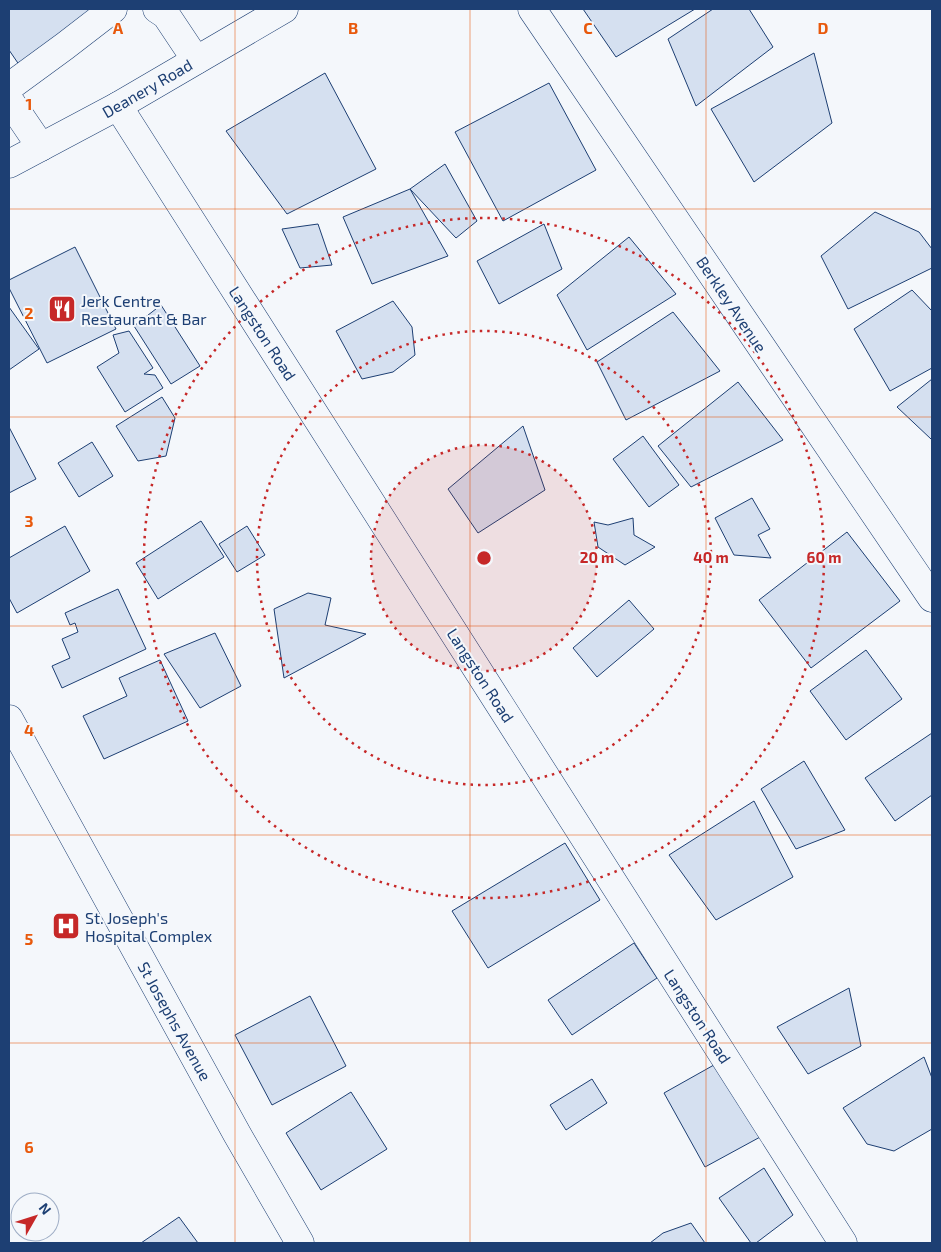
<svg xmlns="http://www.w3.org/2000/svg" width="941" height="1252" font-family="'Exo 2',sans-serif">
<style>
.building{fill:#d5e0f0;stroke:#1d3f73}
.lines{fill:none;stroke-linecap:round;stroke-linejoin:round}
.minor-casing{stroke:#1d3f73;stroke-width:29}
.minor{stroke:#f4f7fb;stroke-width:28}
.grid{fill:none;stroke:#e8590c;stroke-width:1;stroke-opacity:0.55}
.ring{fill:none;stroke:#c62828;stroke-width:2.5;stroke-dasharray:2.5 5}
.labels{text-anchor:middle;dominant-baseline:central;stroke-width:4;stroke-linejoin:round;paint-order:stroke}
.street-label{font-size:16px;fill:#1d3f73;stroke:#f4f7fb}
.poi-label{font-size:16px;fill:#1d3f73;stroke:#f4f7fb;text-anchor:start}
.grid-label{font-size:16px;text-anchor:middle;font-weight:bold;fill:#e8590c;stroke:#f4f7fb;stroke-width:4;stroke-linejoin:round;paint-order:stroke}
.centre{fill:#c62828;stroke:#f4f7fb;stroke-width:2.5}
.ring-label{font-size:15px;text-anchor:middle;font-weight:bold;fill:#c62828;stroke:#f4f7fb;stroke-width:4;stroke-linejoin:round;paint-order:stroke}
</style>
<rect width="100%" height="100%" fill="#f4f7fb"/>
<g class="building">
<path d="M9 9H107L22 69 9 50Z"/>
<path d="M583 9H695L616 57Z"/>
<path d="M713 9H749L773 47 696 106 668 39Z"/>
<path d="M814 53 832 123 754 182 711 109Z"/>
<path d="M325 73 376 169 287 214 226 131Z"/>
<path d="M549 83 596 170 503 221 455 132Z"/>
<path d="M445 164 477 221 456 238 410 189Z"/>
<path d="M410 189 448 256 372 284 343 217Z"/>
<path d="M875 212 919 232 932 249V268L848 309 821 256Z"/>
<path d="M318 224 332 265 300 268 282 229Z"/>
<path d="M544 224 562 269 499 304 477 261Z"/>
<path d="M629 237 676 294 587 350 557 295Z"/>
<path d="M75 247 116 329 47 363 9 288V280Z"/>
<path d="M912 290 932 311V368L890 391 854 329Z"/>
<path d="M393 301 412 327 415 355 393 372 362 379 336 331Z"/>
<path d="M161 305 200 366 171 384 134 326Z"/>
<path d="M9 307 39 349 9 370Z"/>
<path d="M673 312 720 371 626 420 597 362Z"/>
<path d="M129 331 153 368 144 374 155 375 163 388 125 412 97 367 119 353 113 335Z"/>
<path d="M932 379V439H931L897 407Z"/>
<path d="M738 382 783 440 691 487 658 446Z"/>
<path d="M162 397 175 418 166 456 138 461 116 426Z"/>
<path d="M523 426 545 490 478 533 448 489Z"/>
<path d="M9 427 36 479 9 493Z"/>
<path d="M643 436 679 485 649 507 613 459Z"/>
<path d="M92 442 113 476 79 497 58 463Z"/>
<path d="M752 498 770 529 758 535 771 558 734 555 715 518Z"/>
<path d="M633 518 634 535 655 547 625 565 598 547 594 522 608 525Z"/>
<path d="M201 521 224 557 158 599 136 563Z"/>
<path d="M65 526 90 571 17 613 9 598V558Z"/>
<path d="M247 526 265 555 237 572 219 544Z"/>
<path d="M847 532 900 601 811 668 759 600Z"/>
<path d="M118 589 146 649 62 688 52 666 70 658 62 639 78 632 75 623 70 625 65 613Z"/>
<path d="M308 593 331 598 325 625 366 634 284 678 274 609Z"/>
<path d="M629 600 654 629 597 677 573 648Z"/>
<path d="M215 633 241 686 200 708 164 654Z"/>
<path d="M866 650 902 699 846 740 810 691Z"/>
<path d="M160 660 188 721 104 759 83 716 127 696 119 678Z"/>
<path d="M932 733V795L895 821 865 778Z"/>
<path d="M804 761 845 830 796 849 761 789Z"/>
<path d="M754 801 793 877 716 920 669 855Z"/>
<path d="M565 843 600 900 488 968 452 911Z"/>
<path d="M634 943 657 978 572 1035 548 1000Z"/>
<path d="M849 988 861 1046 808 1074 777 1027Z"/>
<path d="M310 996 346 1066 272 1105 235 1035Z"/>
<path d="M924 1057 932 1078V1129L894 1151 867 1144 843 1108Z"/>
<path d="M721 1061 762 1136 705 1167 664 1093Z"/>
<path d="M592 1079 607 1103 566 1130 550 1105Z"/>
<path d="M351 1092 387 1149 321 1190 286 1133Z"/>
<path d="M764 1168 793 1215 756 1243H751L719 1198Z"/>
<path d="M179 1217 198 1243H141Z"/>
<path d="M691 1223 705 1243H650L663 1233Z"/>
</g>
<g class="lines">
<g class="minor-casing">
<g id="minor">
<path d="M157 9 166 15 196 60"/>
<path d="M532 9 932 598"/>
<path d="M9 87 65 46 113 9"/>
<path d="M9 100 41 147"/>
<path d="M118 106 843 1243"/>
<path d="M9 164 118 106 284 9"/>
<path d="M9 719 237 1134 300 1243"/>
</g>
</g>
<use href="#minor" class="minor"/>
</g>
<path class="grid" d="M235 9V1243M470 9V1243M706 9V1243M9 209H932M9 417H932M9 626H932M9 835H932M9 1043H932"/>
<circle cx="484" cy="558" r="113" fill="#c62828" fill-opacity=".12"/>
<g class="ring">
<circle cx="484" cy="558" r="113"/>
<circle cx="484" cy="558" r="227"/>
<circle cx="484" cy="558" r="340"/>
</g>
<defs>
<g id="restaurant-square" transform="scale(1.4375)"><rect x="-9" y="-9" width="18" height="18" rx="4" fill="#c62828" stroke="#f4f7fb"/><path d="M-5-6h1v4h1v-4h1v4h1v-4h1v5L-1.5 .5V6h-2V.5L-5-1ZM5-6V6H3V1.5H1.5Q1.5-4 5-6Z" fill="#fff"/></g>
<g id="hospital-square" transform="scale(1.4375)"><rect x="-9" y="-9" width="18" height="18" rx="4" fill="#c62828" stroke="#f4f7fb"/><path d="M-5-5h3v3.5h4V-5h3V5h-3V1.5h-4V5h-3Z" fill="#fff"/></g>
</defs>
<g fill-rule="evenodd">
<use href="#restaurant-square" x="62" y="309"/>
<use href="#hospital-square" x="66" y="926"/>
</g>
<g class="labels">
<g class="street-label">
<text transform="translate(147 88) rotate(-30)">Deanery Road</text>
<text transform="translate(732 304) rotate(56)">Berkley Avenue</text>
<text transform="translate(263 333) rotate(57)">Langston Road</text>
<text transform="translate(481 675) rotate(57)">Langston Road</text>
<text transform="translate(698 1016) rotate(57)">Langston Road</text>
<text transform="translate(175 1021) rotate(61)">St Josephs Avenue</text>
</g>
<g class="poi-label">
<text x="81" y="300">Jerk Centre<tspan x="81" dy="18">Restaurant &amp; Bar</tspan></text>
<text x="85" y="917">St. Joseph's<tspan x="85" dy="18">Hospital Complex</tspan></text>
</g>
</g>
<g class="grid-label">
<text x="118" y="34">A</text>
<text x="353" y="34">B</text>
<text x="588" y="34">C</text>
<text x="823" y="34">D</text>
<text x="29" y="110">1</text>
<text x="29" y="319">2</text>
<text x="29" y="527">3</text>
<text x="29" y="736">4</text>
<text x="29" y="945">5</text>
<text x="29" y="1153">6</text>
</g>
<circle cx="484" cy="558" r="8" class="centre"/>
<g class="ring-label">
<text x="597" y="563">20 m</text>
<text x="711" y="563">40 m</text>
<text x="824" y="563">60 m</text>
</g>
<rect width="941" height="1252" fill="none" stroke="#1d3f73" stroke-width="20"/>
<g transform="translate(35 1217) rotate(51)"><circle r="24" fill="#f4f7fb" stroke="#9eadc5"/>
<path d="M0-4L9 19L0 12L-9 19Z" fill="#c62828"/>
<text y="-8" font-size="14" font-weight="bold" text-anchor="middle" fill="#1d3f73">N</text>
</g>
</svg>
